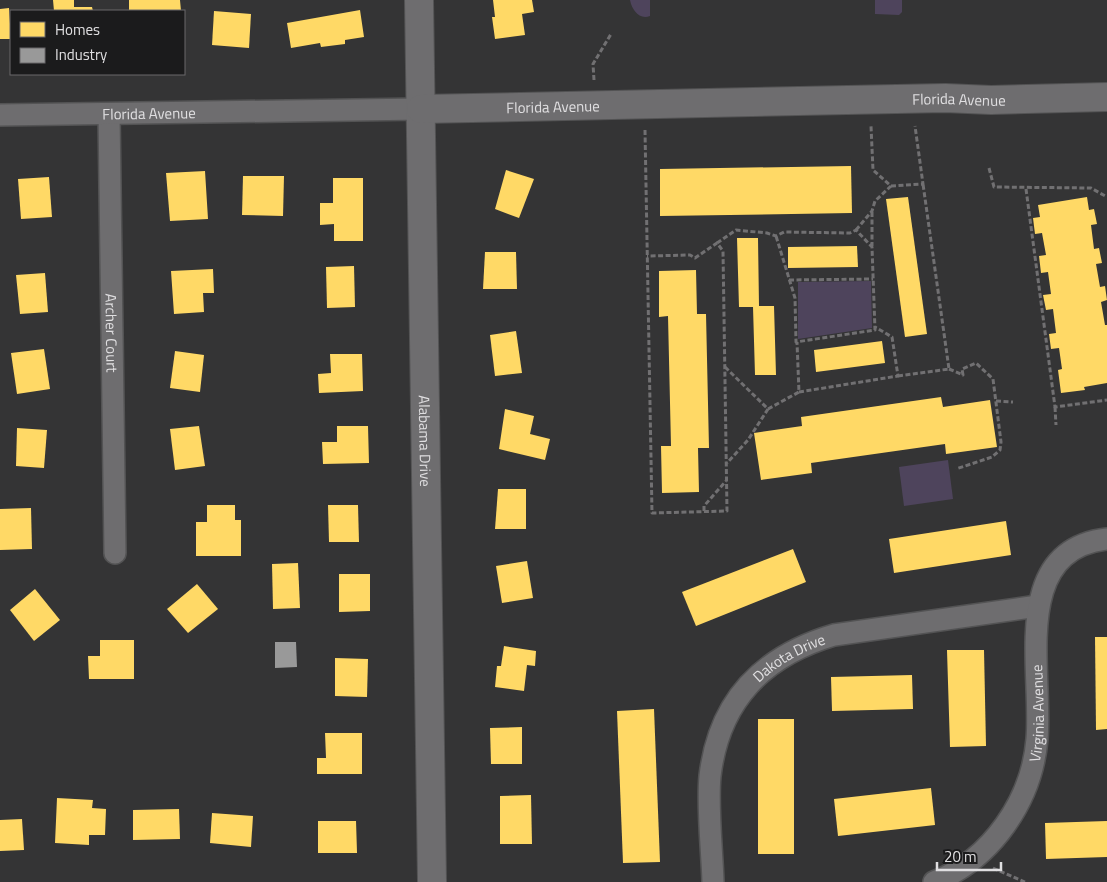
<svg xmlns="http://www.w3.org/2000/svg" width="1107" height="882" font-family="'Titillium Web',sans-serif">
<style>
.green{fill:#4e445c}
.homes{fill:#ffd966}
.industry{fill:#999}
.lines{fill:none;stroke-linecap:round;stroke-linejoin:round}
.street-casing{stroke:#535354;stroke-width:24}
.secondary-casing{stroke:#535354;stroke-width:30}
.path{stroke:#717072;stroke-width:3;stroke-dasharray:5 2.5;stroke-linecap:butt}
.street{stroke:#6e6d6f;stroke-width:21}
.secondary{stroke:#6e6d6f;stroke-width:28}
.labels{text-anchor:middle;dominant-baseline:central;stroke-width:5;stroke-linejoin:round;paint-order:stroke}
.street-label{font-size:15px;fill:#e0dfe1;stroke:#1b1b1c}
</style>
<rect width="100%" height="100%" fill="#343435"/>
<g class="green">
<path d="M630 0H650V16C639 20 632 10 630 0Z"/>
<path d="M875 0H902V12L899 15 875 14Z"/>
<path d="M871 281 872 328 798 339V282Z"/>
<path d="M948 460 953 499 904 506 899 467Z"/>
</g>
<g class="homes">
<path d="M53 0H74V7H92L93 11H54Z"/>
<path d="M129 0H180L181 11H129Z"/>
<path d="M493 0H532L534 12 522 14 525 35 495 39 492 17H495Z"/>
<path d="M9 8 11 39H0V9Z"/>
<path d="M360 10 364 37 345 40V44L321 47 320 43 291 48 287 23Z"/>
<path d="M214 11 251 14 249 48 212 45Z"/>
<path d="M851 166 852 213 660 216V169Z"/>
<path d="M506 170 534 179 519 218 495 209Z"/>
<path d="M205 171 208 219 170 221 166 173Z"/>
<path d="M243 176H284L283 216 242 215Z"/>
<path d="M49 177 52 217 21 219 18 179Z"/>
<path d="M333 178H363V241H334V224L320 225V203H333Z"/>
<path d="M908 197 927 334 905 337 886 199Z"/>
<path d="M1087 197 1089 210 1094 209 1097 224 1091 225 1094 249 1099 248 1102 263 1096 264 1100 287 1105 286 1107 300 1101 302 1105 325H1107V383L1084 387 1085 390 1061 393 1058 370 1062 369 1059 348 1051 349 1049 334 1056 333 1053 309 1046 310 1043 295 1051 294 1048 272 1041 273 1039 256 1046 255 1042 233 1035 234 1033 218 1040 217 1038 205Z"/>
<path d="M737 238H758L759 306H774L776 375H755L753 307H739Z"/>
<path d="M857 246 858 267 788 268V247Z"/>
<path d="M485 252H516L517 289H483Z"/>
<path d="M354 266 355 307 327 308 326 267Z"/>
<path d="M213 269 214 293H203L204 312 174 314 171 271Z"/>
<path d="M696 270 697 314H706L709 448H698L699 492 662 493 661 446H671L668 316 659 317V271Z"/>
<path d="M45 273 48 312 20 314 16 275Z"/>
<path d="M516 331 522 373 495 376 490 335Z"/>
<path d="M882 341 885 363 816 372 814 350Z"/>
<path d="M44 349 50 389 17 394 11 353Z"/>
<path d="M175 351 204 355 200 392 170 388Z"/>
<path d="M330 354H362L363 391 319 393 318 374 331 373Z"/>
<path d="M941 397 943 407 990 400 997 447 946 454 945 444 811 463 812 473 761 480 754 433 802 426 801 417Z"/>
<path d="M505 409 534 416 530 434 550 439 545 460 499 449Z"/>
<path d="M199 426 205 466 175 470 170 429Z"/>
<path d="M337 426H368L369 463 323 464 322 442H337Z"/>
<path d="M17 428 47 430 44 468 16 466Z"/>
<path d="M498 489H526V529H495Z"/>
<path d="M207 505H235V520H241V556H196V522H207Z"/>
<path d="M328 505H358L359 542H329Z"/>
<path d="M31 508 32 549 0 550V509Z"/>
<path d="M1006 521 1011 555 894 573 889 539Z"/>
<path d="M793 549 806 582 696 626 682 592Z"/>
<path d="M527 561 533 598 502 603 496 566Z"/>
<path d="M298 563 300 608 273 609 272 564Z"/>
<path d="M339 574H370V611L339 612Z"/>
<path d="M197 584 218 609 188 633 167 609Z"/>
<path d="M35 589 60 620 34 641 10 610Z"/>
<path d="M1095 637H1107V729L1096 730Z"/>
<path d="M100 640H134V679H89L88 656H100Z"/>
<path d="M504 646 536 651 535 666 527 665 524 691 495 687 497 666H501Z"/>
<path d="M947 650H984L986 746 950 747Z"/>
<path d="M335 658 368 659 367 697 335 696Z"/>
<path d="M912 675 913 709 832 711 831 677Z"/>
<path d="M654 709 660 862 623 863 617 711Z"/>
<rect x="758" y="719" width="36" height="135"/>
<path d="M522 727V764H491L490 728Z"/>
<path d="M325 733H362V774H317V758H326Z"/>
<path d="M931 788 935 825 838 836 834 799Z"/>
<path d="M531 795 532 844H500V796Z"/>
<path d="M57 798 93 800 92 808 106 809 105 835H89V845L55 843Z"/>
<path d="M179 809 180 839 133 840V810Z"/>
<path d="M212 813 253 816 251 847 210 843Z"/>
<path d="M22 819 24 850 0 851V820Z"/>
<path d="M318 821H356L357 853H318Z"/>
<path d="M1107 821V857L1046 859 1045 823Z"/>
</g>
<path class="industry" d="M275 642H296L297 667 275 668Z"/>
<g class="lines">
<g class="street-casing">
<g id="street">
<path id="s1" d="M109 114 115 553"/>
<path id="s2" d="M0 115 421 109"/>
<path id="s3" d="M713 882C712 850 707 806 710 776 719 700 763 656 834 635L1038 606"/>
<path id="s4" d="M934 882C992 859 1032 800 1037 739 1043 671 1009 550 1107 539"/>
</g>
</g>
<g class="secondary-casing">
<g id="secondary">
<path id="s5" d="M419 0 432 882"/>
<path id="s6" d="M421 109 945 98 991 100 1107 97"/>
</g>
</g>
<g class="path">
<path d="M594 80 593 64 611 34"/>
<path d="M645 130 652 513 727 511 723 251 717 243 695 258 690 255 647 256"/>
<path d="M989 168 994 187 1091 188 1107 197"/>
<path d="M891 186 923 184 915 126"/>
<path d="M1026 189 1055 407 1107 400"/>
<path d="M872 212V246"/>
<path d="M856 230 872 211 875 201 891 186 873 170 871 126"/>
<path d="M717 243 736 230 767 233 776 236 784 232 850 233 856 230 872 247 875 330 796 342 795 298 776 236"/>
<path d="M789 280 873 279"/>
<path d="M725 367 768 409 748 440 727 463"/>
<path d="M949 369 963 375 962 369 976 363 993 379 1001 442 1000 450 992 457 956 469"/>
<path d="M898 376 949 369 923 184"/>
<path d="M799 392 898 376 892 337 875 327"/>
<path d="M996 401 1013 402"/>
<path d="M1055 407 1056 425"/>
<path d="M768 409 799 392 797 342"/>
<path d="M704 511V506L726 481"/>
<path d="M993 868 1025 882"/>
</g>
<use href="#street" class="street"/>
<use href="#secondary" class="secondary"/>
</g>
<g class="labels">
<g class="street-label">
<text stroke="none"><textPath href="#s6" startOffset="538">Florida Avenue</textPath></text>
<text stroke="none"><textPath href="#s6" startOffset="132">Florida Avenue</textPath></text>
<text stroke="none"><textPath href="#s2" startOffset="149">Florida Avenue</textPath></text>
<text stroke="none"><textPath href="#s1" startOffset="219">Archer Court</textPath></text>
<text stroke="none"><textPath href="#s5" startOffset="441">Alabama Drive</textPath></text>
<text stroke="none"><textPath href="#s3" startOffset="256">Dakota Drive</textPath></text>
<text stroke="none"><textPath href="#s4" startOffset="211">Virginia Avenue</textPath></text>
</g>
</g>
<rect x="10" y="10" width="175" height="65" fill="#1b1b1c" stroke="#6a696b"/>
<rect x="20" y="22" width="25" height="15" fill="#ffd966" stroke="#6a696b"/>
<text x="55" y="35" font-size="15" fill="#e0dfe1">Homes</text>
<rect x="20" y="48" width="25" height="15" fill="#999999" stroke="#6a696b"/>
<text x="55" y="60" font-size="15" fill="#e0dfe1">Industry</text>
<path d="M937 862v8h64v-8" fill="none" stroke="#e0dfe1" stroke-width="2.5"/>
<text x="944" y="862" font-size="15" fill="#e0dfe1" stroke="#1b1b1c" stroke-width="4" paint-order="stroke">20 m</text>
</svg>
